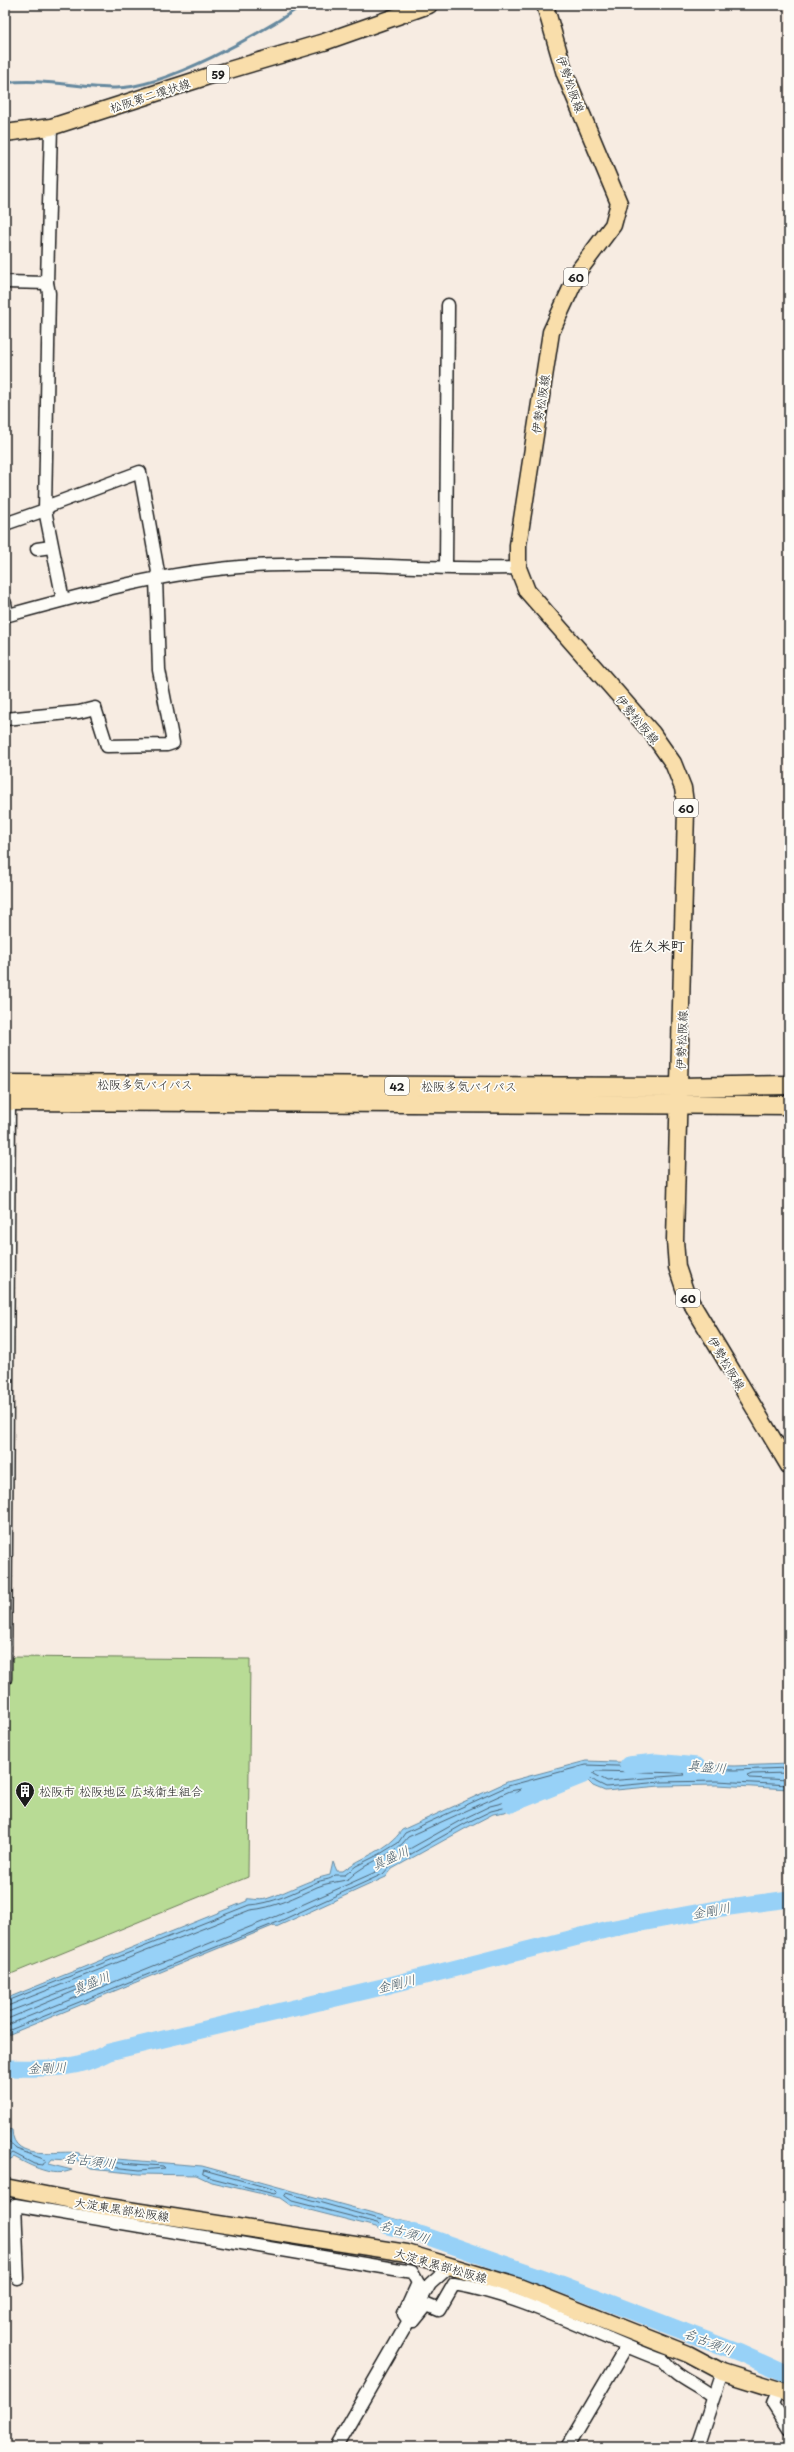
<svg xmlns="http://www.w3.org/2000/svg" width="794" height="2452" font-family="'Playpen Sans','Klee One',sans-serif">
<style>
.green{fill:#b8db95;stroke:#6a7c58}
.water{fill:#97d1f7;stroke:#66899f}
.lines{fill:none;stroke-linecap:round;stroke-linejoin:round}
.shore{stroke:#4d6474;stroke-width:1}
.stream{stroke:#66899f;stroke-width:3}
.river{stroke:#97d1f7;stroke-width:17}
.minor-casing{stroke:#1c1c1c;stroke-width:15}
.major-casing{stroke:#1c1c1c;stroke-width:19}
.highway-casing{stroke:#1c1c1c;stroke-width:21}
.minor{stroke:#fdfcf7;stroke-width:12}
.major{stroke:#f9deab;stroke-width:16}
.highway{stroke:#f9deab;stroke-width:18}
.labels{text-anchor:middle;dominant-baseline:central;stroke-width:3.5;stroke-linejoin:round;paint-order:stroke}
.shield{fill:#fdfcf7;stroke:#605f5e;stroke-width:1}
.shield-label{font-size:11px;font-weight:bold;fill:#1c1c1c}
.street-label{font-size:12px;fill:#1c1c1c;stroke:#fdfcf7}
.poi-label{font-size:12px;fill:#1c1c1c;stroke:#fdfcf7;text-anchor:start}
.water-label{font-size:13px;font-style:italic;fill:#475b69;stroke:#fdfcf7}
.quarter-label{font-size:14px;font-weight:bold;fill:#1c1c1c;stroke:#fdfcf7}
</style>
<rect width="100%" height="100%" fill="#f7ece2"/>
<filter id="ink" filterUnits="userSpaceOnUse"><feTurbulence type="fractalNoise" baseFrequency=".025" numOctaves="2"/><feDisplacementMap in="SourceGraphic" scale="8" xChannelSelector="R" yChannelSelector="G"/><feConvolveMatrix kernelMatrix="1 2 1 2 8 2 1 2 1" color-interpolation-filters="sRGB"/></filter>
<g filter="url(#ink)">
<path class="green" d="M5 1657 250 1659 248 1877 11 1974H5Z"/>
<g class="water">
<path d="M586 1761 734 1766 789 1764V1789L717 1785 660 1786 605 1791 593 1786 585 1778 551 1784 543 1788 505 1812 493 1814 468 1827 392 1869 386 1877 276 1927 275 1925 5 2036V1999L247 1901V1899C249 1898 259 1901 266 1899 288 1892 307 1880 330 1875L333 1862 337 1871H343C362 1856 388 1851 402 1830L507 1782Z"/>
<path d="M9 2129 12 2130C13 2163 59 2149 79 2153L80 2156 202 2166 413 2224 409 2239 386 2233 376 2227 290 2205 280 2198 211 2182 196 2175 140 2174 91 2169 80 2161 52 2159 48 2164 72 2170C53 2178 31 2166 14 2157L9 2160 5 2177V2133H9Z"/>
</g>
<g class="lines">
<g class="shore">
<path d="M596 1771 683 1773 685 1775 607 1781 594 1774Z"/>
<path d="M789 1773 752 1774 747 1776 749 1778 789 1780"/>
<path d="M5 2002 249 1905C272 1904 294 1892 315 1883 322 1879 330 1881 335 1875H345L356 1866 380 1854 398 1843 405 1833 508 1786 586 1765 734 1770 789 1768"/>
<path d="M5 2007 250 1910C274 1908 295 1897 317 1887 326 1883 337 1882 346 1880 351 1878 354 1873 358 1871 376 1858 395 1855 408 1837L510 1791 521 1789 502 1803 490 1806 463 1819 388 1861 380 1870 277 1916 5 2026"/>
<path d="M5 2013 87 1982 90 1983 89 1985 5 2020"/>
<path d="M5 2032 278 1922 383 1874 390 1866 466 1823 491 1811 503 1808 549 1781 585 1774 596 1782 606 1787 660 1782 717 1781 789 1785"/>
<path d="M5 2137 16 2149 46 2160 43 2165 34 2164 13 2153 7 2157 5 2161"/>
<path d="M92 2161 163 2166 165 2168 140 2170 92 2165 90 2163Z"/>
<path d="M204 2170 276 2190 277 2193 274 2194 212 2178 203 2174Z"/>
<path d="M287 2193 406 2227 407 2232 404 2234 377 2223 292 2201 285 2196Z"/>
</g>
<path class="stream" d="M5 83C42 78 78 88 115 88 166 88 259 34 303 5"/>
<g class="river">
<path d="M628 1765 656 1762 697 1766"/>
<path d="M511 1804 583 1775"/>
<path d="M5 2068C46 2068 72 2072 109 2052L382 1987 609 1929 722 1908 789 1899"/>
<path d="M388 2226 423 2235 561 2284 740 2353 789 2375"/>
</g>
<g class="minor-casing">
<g id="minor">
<path d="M51 127 47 283 49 293 45 510 63 600"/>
<path d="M5 282 47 283"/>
<path d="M5 524 45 510 51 505 140 472 158 572 156 578 159 670 173 743 167 745 107 746 95 708 79 712 5 719"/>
<path d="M37 549 51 547"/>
<path d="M446 566 448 305"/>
<path d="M5 603 7 615"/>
<path d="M5 616C88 593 167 571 254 566 342 561 430 570 518 568"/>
<path d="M5 1679 9 1101 8 1095"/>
<path d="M18 2278 15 2205 412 2272 418 2283 404 2314 409 2321H414L427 2305 439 2310 454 2284C523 2295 598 2337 664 2361 677 2378 696 2383 713 2397"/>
<path d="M779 2390 773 2404 789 2429"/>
<path d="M336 2447 430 2284 450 2266"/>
<path d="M567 2447 626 2347"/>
<path d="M697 2447 722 2372"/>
</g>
</g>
<g class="major-casing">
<g id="major">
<path d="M545 5 565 74 619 203 613 225 580 269 551 332 518 545V568L527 591 652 733 673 763 683 788 686 810 675 1240 677 1267 686 1294 789 1466"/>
<path d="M5 133 51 127 209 76 324 42 429 5"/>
<path d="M5 2187 102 2206 407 2253 519 2287 688 2354 722 2372 789 2393"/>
</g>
</g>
<g class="highway-casing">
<g id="highway">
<path d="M5 1084 680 1087 789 1085"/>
<path d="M5 1101 789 1105"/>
</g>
</g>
<use href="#minor" class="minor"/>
<use href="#major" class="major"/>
<use href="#highway" class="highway"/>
</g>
</g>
<defs>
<g id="building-pin" transform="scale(1)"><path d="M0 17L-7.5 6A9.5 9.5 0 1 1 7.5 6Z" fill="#1c1c1c" stroke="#fdfcf7"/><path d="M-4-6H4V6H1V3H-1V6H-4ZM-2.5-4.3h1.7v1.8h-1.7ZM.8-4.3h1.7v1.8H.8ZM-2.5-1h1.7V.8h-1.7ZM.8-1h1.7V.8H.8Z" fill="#fff"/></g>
</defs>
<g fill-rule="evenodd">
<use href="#building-pin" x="25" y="1791"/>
</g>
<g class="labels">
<g class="shield">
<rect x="207" y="65" width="22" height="18" rx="3"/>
<rect x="564" y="268" width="24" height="18" rx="3"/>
<rect x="674" y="799" width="24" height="18" rx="3"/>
<rect x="385" y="1077" width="24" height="18" rx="3"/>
<rect x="676" y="1289" width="24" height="18" rx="3"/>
</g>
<g class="shield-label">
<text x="218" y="74">59</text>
<text x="576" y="277">60</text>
<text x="686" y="808">60</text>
<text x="397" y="1086">42</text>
<text x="688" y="1298">60</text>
</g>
<g class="street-label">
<text transform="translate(571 84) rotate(70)">伊勢松阪線</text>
<text transform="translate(150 95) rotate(-18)">松阪第二環状線</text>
<text transform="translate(540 404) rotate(-81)">伊勢松阪線</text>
<text transform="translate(638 719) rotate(50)">伊勢松阪線</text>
<text transform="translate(681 1040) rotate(-88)">伊勢松阪線</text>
<text x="145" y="1084">松阪多気バイパス</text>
<text x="469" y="1086">松阪多気バイパス</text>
<text transform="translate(727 1363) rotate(59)">伊勢松阪線</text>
<text transform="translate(122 2209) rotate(9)">大淀東黒部松阪線</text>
<text transform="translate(441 2265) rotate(16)">大淀東黒部松阪線</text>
</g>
<g class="poi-label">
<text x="39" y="1791">松阪市 松阪地区 広域衛生組合</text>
</g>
<g class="water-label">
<text transform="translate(707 1766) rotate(5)">真盛川</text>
<text transform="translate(390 1857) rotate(-24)">真盛川</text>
<text transform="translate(711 1910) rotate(-10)">金剛川</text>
<text transform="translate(91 1982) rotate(-22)">真盛川</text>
<text transform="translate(396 1983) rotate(-14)">金剛川</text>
<text transform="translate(47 2067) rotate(-2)">金剛川</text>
<text transform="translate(90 2160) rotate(7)">名古須川</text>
<text transform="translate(405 2231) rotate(17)">名古須川</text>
<text transform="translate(709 2341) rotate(21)">名古須川</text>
</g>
<g class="quarter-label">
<text x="657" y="945">佐久米町</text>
</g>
</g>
<rect width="794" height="2452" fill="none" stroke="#fdfcf7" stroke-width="20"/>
<rect x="10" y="10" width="774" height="2432" fill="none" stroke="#1c1c1c" stroke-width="1.5" filter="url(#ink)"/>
</svg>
